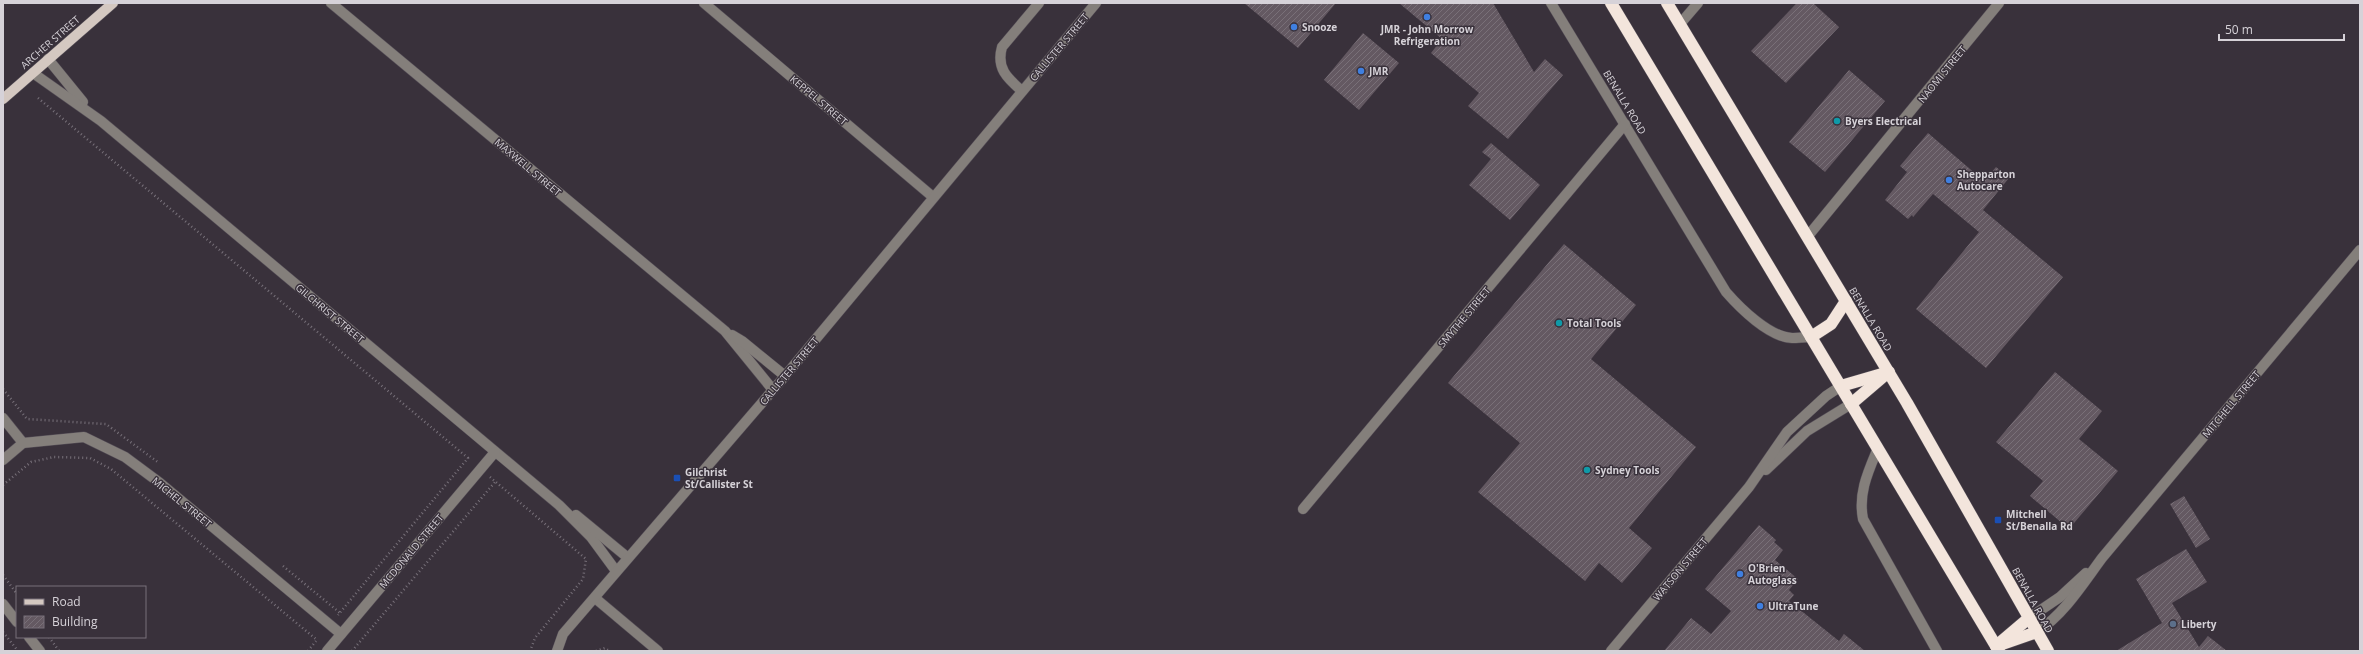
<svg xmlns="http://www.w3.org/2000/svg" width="2363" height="654" font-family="'Open Sans',sans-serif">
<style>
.building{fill:url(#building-hatch)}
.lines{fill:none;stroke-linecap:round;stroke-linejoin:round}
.minor-casing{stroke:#554e57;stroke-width:11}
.major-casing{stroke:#554e57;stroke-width:11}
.highway-casing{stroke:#554e57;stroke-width:13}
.path{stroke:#78717a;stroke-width:2.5;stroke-dasharray:1 3;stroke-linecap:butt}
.minor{stroke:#847f7b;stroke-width:10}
.major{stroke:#d4c8c1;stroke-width:10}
.highway{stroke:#f3e5dc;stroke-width:12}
.shop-dot{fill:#3f7fe0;stroke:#39313b;stroke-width:1.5}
.culture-dot{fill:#0f9aa8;stroke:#39313b;stroke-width:1.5}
.transit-dot{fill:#1a4fb4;stroke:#39313b;stroke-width:1.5}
.service-dot{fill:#5c6f8a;stroke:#39313b;stroke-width:1.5}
.labels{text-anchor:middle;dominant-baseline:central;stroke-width:3;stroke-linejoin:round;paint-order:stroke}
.poi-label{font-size:10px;font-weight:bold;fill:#d6d2d8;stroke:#39313b;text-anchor:start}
.street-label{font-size:10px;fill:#d6d2d8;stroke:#39313b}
</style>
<defs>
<pattern id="building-hatch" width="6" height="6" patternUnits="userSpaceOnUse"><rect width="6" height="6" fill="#645962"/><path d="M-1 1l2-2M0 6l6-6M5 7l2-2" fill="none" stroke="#797078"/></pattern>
</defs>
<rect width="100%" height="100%" fill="#39313b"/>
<g class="building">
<path d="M1244 3H1336L1298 48Z"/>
<path d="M1399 3H1493L1534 72 1545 59 1563 75 1508 139 1468 106 1479 93 1431 53 1442 39Z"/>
<path d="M1797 3H1813L1839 27 1786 83 1751 51Z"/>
<path d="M1363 33 1399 63 1359 110 1324 80Z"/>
<path d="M1849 70 1885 101 1825 172 1789 142Z"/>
<path d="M1928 133 1984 181 1996 167 2009 178 1983 210 2063 277 1986 368 1916 309 1979 232 1933 194 1913 217 1912 215 1908 219 1885 200 1907 172 1900 166Z"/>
<path d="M1491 143 1540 185 1510 220 1469 185 1491 159 1482 152Z"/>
<path d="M1564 244 1636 305 1591 359 1696 447 1629 528 1652 548 1622 583 1599 563 1585 581 1478 492 1520 443 1448 383Z"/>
<path d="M2055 372 2102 411 2079 439 2118 471 2069 529 2030 496 2043 481 1996 442Z"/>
<path d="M2184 496 2210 539 2196 548 2170 504Z"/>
<path d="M1759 525 1776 540 1774 542 1783 550 1775 560 1798 579 1789 590 1794 595 1789 601 1839 641 1844 634 1865 651H1664L1691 618 1711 634 1731 611 1705 589Z"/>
<path d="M2186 549 2207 582 2172 603 2199 647 2208 636 2227 651H2116L2162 623 2136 579Z"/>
</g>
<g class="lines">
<g class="minor-casing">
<g id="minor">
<path d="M331 3 725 331 773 390"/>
<path d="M704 3 933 197"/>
<path d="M1551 3 1726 292C1740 308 1769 337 1792 338 1798 338 1805 337 1811 337"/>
<path d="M1680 24 1698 3"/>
<path d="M48 59 83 102"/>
<path d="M33 73 101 121 559 505 591 537 616 571"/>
<path d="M1022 91C1007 78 996 68 1002 47L1039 3"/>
<path d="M1808 236 1999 3"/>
<path d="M732 335 742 341 785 376"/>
<path d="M3 418 23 443"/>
<path d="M1878 448C1868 472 1858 493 1863 519L1937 651"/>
<path d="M3 460 23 443 84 437 125 457 160 483 341 634"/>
<path d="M1766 470 1807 431 1851 404"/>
<path d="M1303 509 1625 124"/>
<path d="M576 515 627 557"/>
<path d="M595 598 658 651"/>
<path d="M3 604 17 622"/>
<path d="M2029 618 2060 597 2086 573"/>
<path d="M2037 632C2065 613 2082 585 2102 558L2360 250"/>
<path d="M29 637 40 651"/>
<path d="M327 651 495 452"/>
<path d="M557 651 563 634 785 376 1096 3"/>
<path d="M1611 651 1749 487 1787 432 1826 396 1841 386"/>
</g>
</g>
<g class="major-casing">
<path id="major" d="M3 99 113 3"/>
</g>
<g class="highway-casing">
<g id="highway">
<path d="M1611 3 1999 651"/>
<path d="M1667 3 1907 403 2048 651"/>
<path d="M1811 337 1831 324 1846 301"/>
<path d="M1841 386 1889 372"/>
<path d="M1851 404 1885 375"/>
<path d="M2002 644 2037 632"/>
<path d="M1996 646 2029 618"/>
</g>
</g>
<g class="path">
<path d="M38 98 468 458 338 615"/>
<path d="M3 389 27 419 106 424 159 463"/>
<path d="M490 477 586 559 583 579 535 638 530 651"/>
<path d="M3 485 31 462 54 457 90 458 111 469 317 640"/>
<path d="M283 566 340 613"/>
<path d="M3 575 17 594"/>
<path d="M3 632 18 651"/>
<path d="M49 637 59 651"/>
<path d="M308 651 316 641"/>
<path d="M352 651 495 482"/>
<path d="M596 651 605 648 609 651"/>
</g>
<use href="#minor" class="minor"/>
<use href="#major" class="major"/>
<use href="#highway" class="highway"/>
</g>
<g class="shop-dot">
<circle cx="1427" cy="17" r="4"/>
<circle cx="1294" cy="27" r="4"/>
<circle cx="1361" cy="71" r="4"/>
<circle cx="1949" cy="180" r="4"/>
<circle cx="1740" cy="574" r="4"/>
<circle cx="1760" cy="606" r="4"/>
</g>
<g class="culture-dot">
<circle cx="1837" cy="121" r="4"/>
<circle cx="1559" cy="323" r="4"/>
<circle cx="1587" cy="470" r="4"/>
</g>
<g class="transit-dot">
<rect x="673" y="474" width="8" height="8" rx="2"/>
<rect x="1994" y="516" width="8" height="8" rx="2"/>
</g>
<circle class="service-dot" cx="2173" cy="624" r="4"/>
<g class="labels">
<g class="poi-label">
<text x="1302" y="27">Snooze</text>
<text x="1427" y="29" text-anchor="middle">JMR - John Morrow<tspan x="1427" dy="12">Refrigeration</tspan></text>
<text x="1369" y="71">JMR</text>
<text x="1845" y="121">Byers Electrical</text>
<text x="1957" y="174">Shepparton<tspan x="1957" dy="12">Autocare</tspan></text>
<text x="1567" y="323">Total Tools</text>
<text x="1595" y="470">Sydney Tools</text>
<text x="685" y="472">Gilchrist<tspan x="685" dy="12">St/Callister St</tspan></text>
<text x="2006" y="514">Mitchell<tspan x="2006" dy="12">St/Benalla Rd</tspan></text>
<text x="1748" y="568">O'Brien<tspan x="1748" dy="12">Autoglass</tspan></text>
<text x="1768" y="606">UltraTune</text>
<text x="2181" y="624">Liberty</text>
</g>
<g class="street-label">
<text transform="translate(50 42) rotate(-41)">ARCHER STREET</text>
<text transform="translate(1059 47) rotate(-50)">CALLISTER STREET</text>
<text transform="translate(1942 74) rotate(-51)">NAOMI STREET</text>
<text transform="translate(819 100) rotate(40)">KEPPEL STREET</text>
<text transform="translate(1625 102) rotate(59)">BENALLA ROAD</text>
<text transform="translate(528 167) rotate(40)">MAXWELL STREET</text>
<text transform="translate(330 313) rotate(40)">GILCHRIST STREET</text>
<text transform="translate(1464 317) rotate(-50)">SMYTHE STREET</text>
<text transform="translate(1871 319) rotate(59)">BENALLA ROAD</text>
<text transform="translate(789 371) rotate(-50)">CALLISTER STREET</text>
<text transform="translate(2231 404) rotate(-50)">MITCHELL STREET</text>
<text transform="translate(182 502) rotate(39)">MICHEL STREET</text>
<text transform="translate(411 551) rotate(-50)">MCDONALD STREET</text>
<text transform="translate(1680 569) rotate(-50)">WATSON STREET</text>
<text transform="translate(2033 600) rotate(61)">BENALLA ROAD</text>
</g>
</g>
<rect width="2363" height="654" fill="none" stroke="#d6d2d8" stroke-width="8"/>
<rect x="16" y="586" width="130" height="52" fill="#39313b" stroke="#78717a"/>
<rect x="24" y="599" width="20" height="6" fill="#d4c8c1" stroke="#78717a"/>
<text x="52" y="606" font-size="12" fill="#d6d2d8">Road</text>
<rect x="24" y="616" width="20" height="12" fill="url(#building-hatch)" stroke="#78717a"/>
<text x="52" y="626" font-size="12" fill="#d6d2d8">Building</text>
<path d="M2219 34v6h125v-6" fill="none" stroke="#d6d2d8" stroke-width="2"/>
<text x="2225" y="34" font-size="12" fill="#d6d2d8" stroke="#39313b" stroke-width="3" paint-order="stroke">50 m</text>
</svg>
